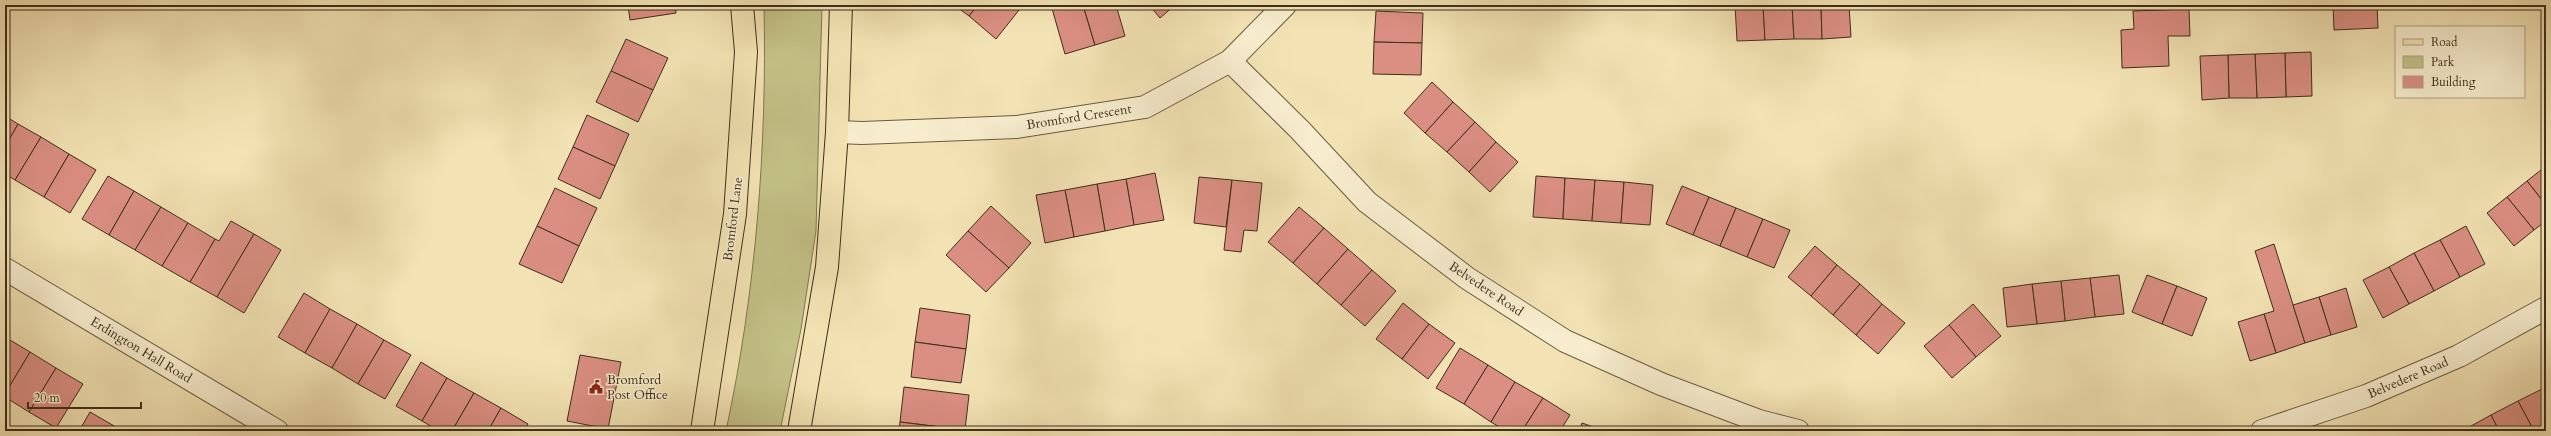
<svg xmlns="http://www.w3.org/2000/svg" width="2551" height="436" font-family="Cardo,serif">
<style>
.green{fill:#c3c187;stroke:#807850}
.building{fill:#db8f83;stroke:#3d2f1a}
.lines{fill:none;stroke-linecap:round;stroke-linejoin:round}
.street-casing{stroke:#6a5c40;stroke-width:24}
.primary-casing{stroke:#3d2f1a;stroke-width:24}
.street{stroke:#f7edce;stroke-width:22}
.primary{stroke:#f3e3b4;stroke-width:22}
.labels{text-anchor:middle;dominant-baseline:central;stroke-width:3;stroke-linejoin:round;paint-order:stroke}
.street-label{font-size:13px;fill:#3d2f1a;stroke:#f7edce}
.poi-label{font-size:13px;fill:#3d2f1a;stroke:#f7edce;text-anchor:start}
</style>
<rect width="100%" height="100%" fill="#f3e3b4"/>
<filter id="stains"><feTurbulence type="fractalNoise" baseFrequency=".005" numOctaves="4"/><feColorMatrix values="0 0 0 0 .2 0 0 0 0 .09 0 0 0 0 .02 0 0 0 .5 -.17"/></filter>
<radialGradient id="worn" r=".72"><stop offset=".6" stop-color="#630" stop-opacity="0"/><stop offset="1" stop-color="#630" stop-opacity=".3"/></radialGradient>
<path class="green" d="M764 5H822L816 231 801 329 780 431H726C756 291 767 148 764 5Z"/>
<g class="building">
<path d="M628 5H675L676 13 630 20Z"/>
<path d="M954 5H978L969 16Z"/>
<path d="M978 5H1023L996 39 969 16Z"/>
<path d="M1051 5H1083L1095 45 1065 54Z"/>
<path d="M1083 5H1116L1125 36 1095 45Z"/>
<path d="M1149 5H1175L1160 18Z"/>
<path d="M1735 5H1763L1765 40 1737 41Z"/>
<path d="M1763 5H1792L1794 39 1765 40Z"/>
<path d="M1792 5H1821L1822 39H1794Z"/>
<path d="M1821 5H1849L1851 37 1822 39Z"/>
<path d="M2145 5H2189V9L2145 11Z"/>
<path d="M2333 5H2377L2378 28 2334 30Z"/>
<path d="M2189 9 2190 36H2168L2169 66 2122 68 2121 30 2134 29 2133 11Z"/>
<path d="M1376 11 1423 13 1422 43 1374 42Z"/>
<path d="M626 39 668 58 653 90 611 71Z"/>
<path d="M1374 42 1422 43 1421 75 1373 74Z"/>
<path d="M2311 52 2312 96 2286 97 2285 53Z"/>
<path d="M2285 53 2286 97 2257 98 2255 54Z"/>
<path d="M2255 54 2257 98H2229L2228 55Z"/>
<path d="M2228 55 2229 98 2202 100 2200 56Z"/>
<path d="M611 71 653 90 638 122 596 102Z"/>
<path d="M1432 82 1453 102 1425 133 1404 113Z"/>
<path d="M1453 102 1475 122 1447 152 1425 133Z"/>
<path d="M587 115 629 134 615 166 573 147Z"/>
<path d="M5 116 18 124 5 147Z"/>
<path d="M1475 122 1496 142 1469 172 1447 152Z"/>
<path d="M18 124 41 137 15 180 5 174V147Z"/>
<path d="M41 137 69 154 44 197 15 180Z"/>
<path d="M1496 142 1518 162 1490 192 1469 172Z"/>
<path d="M573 147 615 166 600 199 558 179Z"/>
<path d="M69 154 96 170 70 213 44 197Z"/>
<path d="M2546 166V205L2527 181Z"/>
<path d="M1155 173 1164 220 1134 225 1126 179Z"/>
<path d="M108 176 134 191 109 235 82 219Z"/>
<path d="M1536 176 1565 178 1563 219 1533 217Z"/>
<path d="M1199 177 1232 180 1226 227 1194 223Z"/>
<path d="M1565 178 1595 180 1592 221 1563 219Z"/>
<path d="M1126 179 1134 225 1105 231 1097 184Z"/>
<path d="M1232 180 1262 183 1257 231 1244 230 1241 252 1224 250Z"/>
<path d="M1595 180 1624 182 1621 223 1592 221Z"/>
<path d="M2527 181 2546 205V221L2534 230 2507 197Z"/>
<path d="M1624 182 1653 185 1650 225 1621 223Z"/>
<path d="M1097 184 1105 231 1074 237 1065 190Z"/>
<path d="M1682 186 1709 197 1693 235 1666 224Z"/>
<path d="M555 188 597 208 579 246 537 226Z"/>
<path d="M1065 190 1074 237 1045 243 1036 195Z"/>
<path d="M134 191 161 207 135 250 109 235Z"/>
<path d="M1709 197 1736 208 1720 246 1693 235Z"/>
<path d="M2507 197 2534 230 2514 246 2487 213Z"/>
<path d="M991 206 1031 243 1009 268 968 231Z"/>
<path d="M161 207 188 223 162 266 135 250Z"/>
<path d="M1299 207 1324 228 1293 263 1268 242Z"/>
<path d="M1736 208 1763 219 1747 257 1720 246Z"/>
<path d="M1763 219 1790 230 1774 268 1747 257Z"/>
<path d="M231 221 254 234 217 297 190 282 215 239 219 241Z"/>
<path d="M188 223 215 239 190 282 162 266Z"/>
<path d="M537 226 579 246 562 283 519 264Z"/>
<path d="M2466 226 2485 264 2460 277 2440 240Z"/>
<path d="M1324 228 1348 249 1317 284 1293 263Z"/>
<path d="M968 231 1009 268 986 292 946 255Z"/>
<path d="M254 234 281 250 244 313 217 297Z"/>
<path d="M2440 240 2460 277 2434 291 2414 253Z"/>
<path d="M2274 244 2305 343 2276 353 2264 314 2274 311 2255 251Z"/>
<path d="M1815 246 1837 265 1811 296 1788 277Z"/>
<path d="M1348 249 1372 270 1341 305 1317 284Z"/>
<path d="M2414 253 2434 291 2409 304 2389 267Z"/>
<path d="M1837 265 1860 284 1833 315 1811 296Z"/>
<path d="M2389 267 2409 304 2383 318 2363 280Z"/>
<path d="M1372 270 1396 291 1365 326 1341 305Z"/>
<path d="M2119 275 2124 314 2095 317 2090 278Z"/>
<path d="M2147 275 2177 286 2162 324 2132 312Z"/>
<path d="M2090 278 2095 317 2065 321 2061 281Z"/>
<path d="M2061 281 2065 321 2037 324 2032 284Z"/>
<path d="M1860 284 1882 304 1856 335 1833 315Z"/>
<path d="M2032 284 2037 324 2007 327 2003 288Z"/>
<path d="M2177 286 2207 298 2192 336 2162 324Z"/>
<path d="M2346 288 2357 327 2331 335 2319 297Z"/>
<path d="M304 293 330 309 305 353 278 337Z"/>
<path d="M2319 297 2331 335 2305 343 2293 305Z"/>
<path d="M1403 303 1429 324 1402 359 1376 339Z"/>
<path d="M1882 304 1905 323 1878 354 1856 335Z"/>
<path d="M1973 304 2001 336 1976 357 1949 325Z"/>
<path d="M920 308 970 315 966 349 915 342Z"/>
<path d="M330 309 357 324 332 368 305 353Z"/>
<path d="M2264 314 2276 353 2250 361 2238 322Z"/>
<path d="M357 324 384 340 358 384 332 368Z"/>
<path d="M1429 324 1455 343 1428 379 1402 359Z"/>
<path d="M1949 325 1976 357 1952 378 1924 346Z"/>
<path d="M5 337 30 352 5 394Z"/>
<path d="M384 340 411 355 385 399 358 384Z"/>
<path d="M915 342 966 349 961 383 911 377Z"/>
<path d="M1460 348 1488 365 1464 404 1436 388Z"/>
<path d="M30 352 56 368 29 412 5 397V394Z"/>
<path d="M580 355 621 362 608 429 567 421Z"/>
<path d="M421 362 447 378 422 421 396 406Z"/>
<path d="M1488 365 1515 382 1491 422 1464 404Z"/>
<path d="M56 368 83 384 56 428 29 412Z"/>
<path d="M447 378 474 393 452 431H439L422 421Z"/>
<path d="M1515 382 1543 398 1522 431H1506L1491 422Z"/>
<path d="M904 387 969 395 965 430 900 422Z"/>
<path d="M2546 387V431H2534L2518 401Z"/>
<path d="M474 393 501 408 488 431H452Z"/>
<path d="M1543 398 1570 415 1560 431H1522Z"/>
<path d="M2518 401 2534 431H2499L2491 415Z"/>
<path d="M501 408 528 424 524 431H488Z"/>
<path d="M90 412 116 427 114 431H79Z"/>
<path d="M2491 415 2499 431H2462Z"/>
<path d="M900 422 965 430 899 431Z"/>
<path d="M1582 423 1605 431H1579Z"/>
<path d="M116 427 123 431H114Z"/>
</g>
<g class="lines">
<g class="street-casing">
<g id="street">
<path d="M1230 61 1300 130 1367 202 1467 278 1565 341 1661 384 1759 421 1798 431"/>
<path d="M837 132 862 133 1017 127 1145 107 1230 61 1285 5"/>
<path d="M5 269 277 431"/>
<path d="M2262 431 2366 396 2459 356 2546 308"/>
</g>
</g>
<g class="primary-casing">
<g id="primary">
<path d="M702 431 735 214 746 52 742 5"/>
<path d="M799 431 827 267 837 132 841 5"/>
</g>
</g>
<use href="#street" class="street"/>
<use href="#primary" class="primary"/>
</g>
<defs>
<g id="civic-bare" transform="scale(1.08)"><path d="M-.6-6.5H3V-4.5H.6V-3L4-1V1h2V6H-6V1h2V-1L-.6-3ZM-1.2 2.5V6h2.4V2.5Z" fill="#8f2418" stroke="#f7edce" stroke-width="2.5" paint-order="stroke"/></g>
</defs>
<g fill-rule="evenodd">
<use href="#civic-bare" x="596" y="387"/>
</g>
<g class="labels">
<g class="street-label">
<text transform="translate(1079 117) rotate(-9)">Bromford Crescent</text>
<text transform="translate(733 219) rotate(-83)">Bromford Lane</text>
<text transform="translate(1486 289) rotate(34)">Belvedere Road</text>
<text transform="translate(141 350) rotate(31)">Erdington Hall Road</text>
<text transform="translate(2408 378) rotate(-23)">Belvedere Road</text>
</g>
<g class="poi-label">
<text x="607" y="380">Bromford<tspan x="607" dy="15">Post Office</tspan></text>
</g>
</g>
<rect width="2551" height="436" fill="none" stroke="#f3e3b4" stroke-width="20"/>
<rect x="6" y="6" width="2539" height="424" fill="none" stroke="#3d2f1a" stroke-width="2"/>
<rect x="10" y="10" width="2531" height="416" fill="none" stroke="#3d2f1a"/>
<rect x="2395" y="26" width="130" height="72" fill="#f7edce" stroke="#ada186"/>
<rect x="2403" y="39" width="20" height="6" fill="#f3e3b4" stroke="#ada186"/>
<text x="2431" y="46" font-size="12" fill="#3d2f1a">Road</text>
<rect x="2403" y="56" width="20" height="12" fill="#c3c187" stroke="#ada186"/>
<text x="2431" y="66" font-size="12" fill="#3d2f1a">Park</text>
<rect x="2403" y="76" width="20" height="12" fill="#db8f83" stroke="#ada186"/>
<text x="2431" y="86" font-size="12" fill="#3d2f1a">Building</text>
<path d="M28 402v6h113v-6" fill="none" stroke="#3d2f1a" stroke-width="2"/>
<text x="34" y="402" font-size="12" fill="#3d2f1a" stroke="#f7edce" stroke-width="3" paint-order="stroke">20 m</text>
<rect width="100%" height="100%" filter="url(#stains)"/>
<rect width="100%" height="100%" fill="url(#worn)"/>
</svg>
